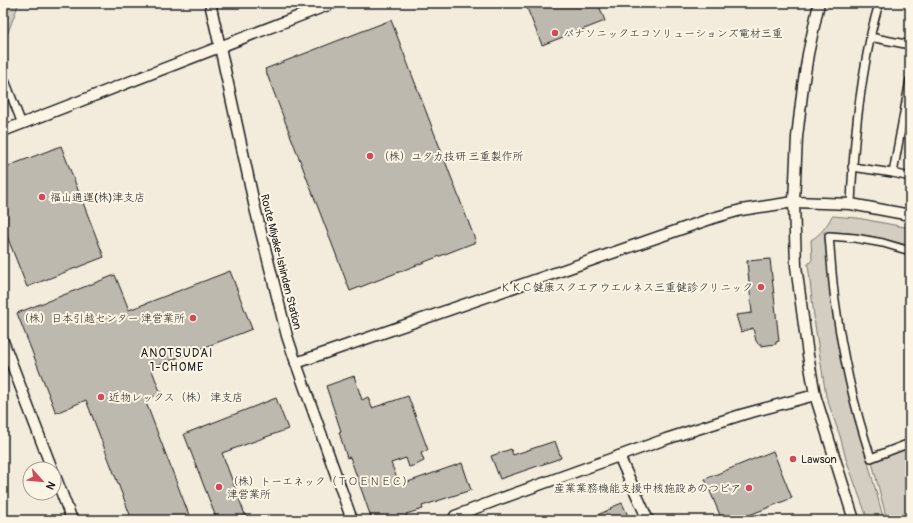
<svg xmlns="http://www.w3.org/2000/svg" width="913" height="523" font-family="Pangolin,'Klee One',sans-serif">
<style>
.green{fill:#d3cec1;stroke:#78756e}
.building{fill:#beb9ae;stroke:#1c1c1c}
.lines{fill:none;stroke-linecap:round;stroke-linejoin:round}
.street-casing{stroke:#1c1c1c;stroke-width:10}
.secondary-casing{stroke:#1c1c1c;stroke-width:13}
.street{stroke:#fcf5e5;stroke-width:7}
.secondary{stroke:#fcf5e5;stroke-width:10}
.poi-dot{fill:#d1495b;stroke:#fcf5e5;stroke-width:1.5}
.labels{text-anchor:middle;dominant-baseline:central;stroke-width:4;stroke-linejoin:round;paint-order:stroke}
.poi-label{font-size:11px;fill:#1c1c1c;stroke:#fcf5e5;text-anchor:start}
.street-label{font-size:11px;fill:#1c1c1c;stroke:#fcf5e5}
.neighbourhood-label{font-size:12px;letter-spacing:1px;fill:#1c1c1c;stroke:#fcf5e5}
</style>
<rect width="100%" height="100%" fill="#f3ecdd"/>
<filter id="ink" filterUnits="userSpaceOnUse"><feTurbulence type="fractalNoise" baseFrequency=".025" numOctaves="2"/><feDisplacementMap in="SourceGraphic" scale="8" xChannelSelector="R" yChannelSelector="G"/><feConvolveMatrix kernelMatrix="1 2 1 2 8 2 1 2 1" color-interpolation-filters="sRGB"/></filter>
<g filter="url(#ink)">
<g class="green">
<path d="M3 3H19L5 40 3 36Z"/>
<path d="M832 216 857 218 910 228V246C883 238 852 231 824 232L846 384 884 520H868L846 459 840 436 826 396 815 325 808 264 812 260 811 240C821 234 827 226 832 216Z"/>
<path d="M910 447V520H887L872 462Z"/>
</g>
<g class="building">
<path d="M525 3H598L605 21 542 45Z"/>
<path d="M391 20 476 242 350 291 265 69Z"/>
<path d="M61 146 104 257 27 287 3 226V168Z"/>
<path d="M770 259 779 341 776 342V344L761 346V344H758L757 342 756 341 753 328 741 332 736 315 752 313 747 261Z"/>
<path d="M230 271 252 329 151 368 161 394 145 400 191 520H132L86 400 56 413 17 313 115 275 129 310Z"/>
<path d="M354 376 362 400 368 397 372 408 408 396 428 450 421 453 424 461 416 465 409 467 406 458 391 463 398 481 402 484 462 463 471 490 422 506 423 509 406 514 408 518 404 520H372L350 457 347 458 339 432 341 431 326 386Z"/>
<path d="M276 398 288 429 222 453 247 520H217L184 434Z"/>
<path d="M555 441 561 458 500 479 491 456 511 449 513 455Z"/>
<path d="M773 451 792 498 737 520H722L705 479Z"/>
<path d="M622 503 630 520H586L611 509 610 508Z"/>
</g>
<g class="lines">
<g class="street-casing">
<g id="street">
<path d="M870 37 910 45"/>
<path d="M3 75 22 124"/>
<path d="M852 167 893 173 910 177"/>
<path d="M893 173 910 80"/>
<path d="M851 204C853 148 859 93 870 39 872 27 876 15 879 3"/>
<path d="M910 251 883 243 855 238 829 236C831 257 832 279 835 300 842 353 854 407 871 458L910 443"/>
</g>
</g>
<g class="secondary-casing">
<g id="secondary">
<path d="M210 3 220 47 255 208 287 336 296 363 352 520"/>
<path d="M819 3 808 54 803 86 797 137 794 202 796 266 808 355 815 395 854 520"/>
<path d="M3 131 333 3"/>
<path d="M3 341 52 469"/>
<path d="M296 363 713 218 741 210 794 202 851 204 910 215"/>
<path d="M619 456 648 520"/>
<path d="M54 473 72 520"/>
<path d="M457 520 455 516 497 500 666 439 744 414 815 395"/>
</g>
</g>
<use href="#street" class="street"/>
<use href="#secondary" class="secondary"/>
</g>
</g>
<g class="poi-dot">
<circle cx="555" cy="33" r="4"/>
<circle cx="370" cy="156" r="4"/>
<circle cx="42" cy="197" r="4"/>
<circle cx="761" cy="287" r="4"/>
<circle cx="193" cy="318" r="4"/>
<circle cx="101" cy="397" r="4"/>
<circle cx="793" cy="459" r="4"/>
<circle cx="219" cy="487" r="4"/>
<circle cx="749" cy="488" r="4"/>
</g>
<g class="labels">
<g class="poi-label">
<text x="563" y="33">パナソニックエコソリューションズ電材三重</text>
<text x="378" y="156">（株）ユタカ技研 三重製作所</text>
<text x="50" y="197">福山通運(株)津支店</text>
<text x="753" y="287" text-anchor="end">ＫＫＣ健康スクエアウエルネス三重健診クリニック</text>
<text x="185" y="318" text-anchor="end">（株）日本引越センター 津営業所</text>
<text x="109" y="397">近物レックス（株） 津支店</text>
<text x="801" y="459">Lawson</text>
<text x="227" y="481">（株）トーエネック（ＴＯＥＮＥＣ）<tspan x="227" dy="13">津営業所</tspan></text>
<text x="741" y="488" text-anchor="end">産業業務機能支援中核施設あのつピア</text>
</g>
<g class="street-label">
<text transform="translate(281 262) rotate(76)">Route Miyake-Ishinden Station</text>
</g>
<g class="neighbourhood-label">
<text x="177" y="353">ANOTSUDAI<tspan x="177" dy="14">1-CHOME</tspan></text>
</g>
</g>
<rect width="913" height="523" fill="none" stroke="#fcf5e5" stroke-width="16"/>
<rect x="8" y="8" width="897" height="507" fill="none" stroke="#1c1c1c" stroke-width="1.5" filter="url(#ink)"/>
<g transform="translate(42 481) rotate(117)"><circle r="19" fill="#fcf5e5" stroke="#a29e95"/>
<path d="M0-3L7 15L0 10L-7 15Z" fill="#d1495b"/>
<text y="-6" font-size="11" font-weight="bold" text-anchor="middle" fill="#1c1c1c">N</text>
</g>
</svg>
